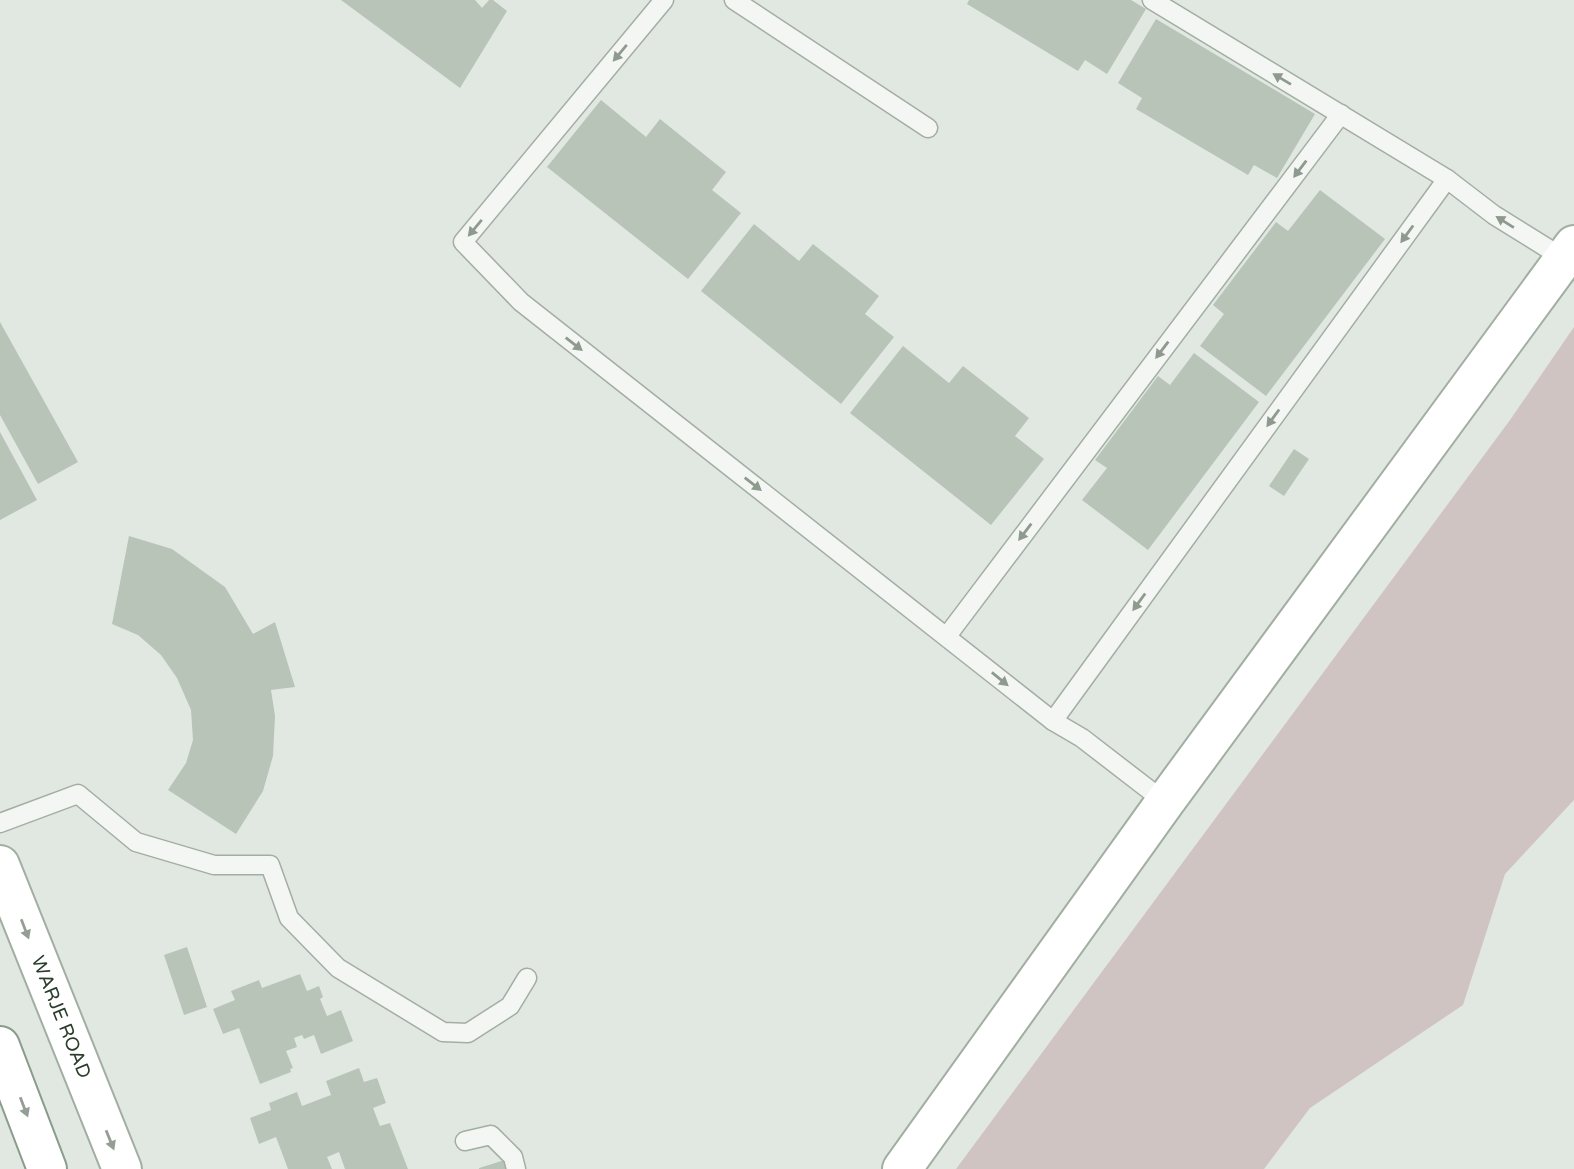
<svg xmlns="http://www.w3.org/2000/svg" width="1574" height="1169" font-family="'Varela Round',sans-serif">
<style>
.green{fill:#d0c4c3}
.building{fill:#b8c4b8}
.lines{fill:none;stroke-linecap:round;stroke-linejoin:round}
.lane-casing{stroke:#a3aea3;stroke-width:21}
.secondary-casing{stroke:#a3aea3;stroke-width:42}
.highway-casing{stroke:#8a9c8a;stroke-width:42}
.lane{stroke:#f3f6f3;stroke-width:18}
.secondary{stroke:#fff;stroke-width:38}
.highway{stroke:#fff;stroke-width:38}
.oneway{fill:#8f9a8f}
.oneway2{fill:#959e95}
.labels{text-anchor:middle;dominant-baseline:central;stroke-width:6;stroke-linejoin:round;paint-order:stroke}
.street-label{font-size:19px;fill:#2b3d2b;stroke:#f0f5f0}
</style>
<rect width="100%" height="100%" fill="#e1e8e1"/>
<path class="green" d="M1574 327V800L1505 874 1463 1005 1310 1108 1264 1169H956L1510 420Z"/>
<g class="building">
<path d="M341 0H475L482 8 489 0H493L507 11 460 88Z"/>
<path d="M969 0H1131L1146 9 1107 74 1085 60 1078 71 967 4Z"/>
<path d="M1156 19 1315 114 1277 178 1254 165 1248 175 1136 109 1142 98 1118 83Z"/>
<path d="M601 100 646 137 660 119 726 172 712 190 741 213 688 279 547 167Z"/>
<path d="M1320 190 1385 239 1266 396 1200 346 1224 314 1213 305 1276 222 1288 231Z"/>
<path d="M754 224 799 261 813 244 879 296 865 314 894 337 841 404 701 291Z"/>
<path d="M0 322 78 462 38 484 0 415Z"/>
<path d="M903 346 949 383 963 366 1029 418 1015 436 1044 459 991 525 850 413Z"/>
<path d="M1194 353 1259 402 1148 550 1082 500 1107 468 1095 460 1158 376 1170 385Z"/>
<path d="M0 432 37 500 0 520Z"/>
<path d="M1294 449 1309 459 1284 496 1269 486Z"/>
<path d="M129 536 172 549 225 587 253 634 275 622 295 687 271 690 275 716 273 756 263 791 236 834 168 790 186 763 193 740 191 710 177 678 161 655 138 635 112 624Z"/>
<path d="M187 947 207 1007 184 1015 164 955Z"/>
<path d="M300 974 307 991 319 986 323 997 320 999 327 1016 341 1010 353 1041 321 1054 314 1035 304 1039 302 1035 294 1038 297 1047 286 1051 293 1068 290 1069 291 1072 260 1084 239 1028 223 1034 213 1009 235 1000 231 991 259 980 262 988Z"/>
<path d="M359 1068 364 1082 377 1078 386 1103 373 1108 380 1126 390 1123 408 1169H345L339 1152 327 1157 332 1169H288L276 1137 259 1144 250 1118 271 1110 269 1103 297 1092 302 1106 331 1095 326 1081Z"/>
<path d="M508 1159 511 1169H479V1168Z"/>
</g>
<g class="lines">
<g class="lane-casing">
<g id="lane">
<path d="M664 0 463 242 521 302 1053 721 1082 738 1165 802"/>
<path d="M734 0 928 128"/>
<path d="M1152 0 1447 179 1494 215 1563 258"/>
<path d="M947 636 1341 114"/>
<path d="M1053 721 1447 179"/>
<path d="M0 823 78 794 136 842 214 865H270L289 918 338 968 443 1032 468 1033 510 1006 527 978"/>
<path d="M465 1141 491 1135 513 1157 516 1169"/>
</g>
</g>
<g class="secondary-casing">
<g id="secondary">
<path id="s1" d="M0 865 122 1169"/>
<path d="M902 1169 1165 802 1574 245"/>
</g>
</g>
<g class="highway-casing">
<path id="highway" d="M0 1046 47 1169"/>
</g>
<use href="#lane" class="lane"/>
<use href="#secondary" class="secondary"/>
<use href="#highway" class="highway"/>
</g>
<defs><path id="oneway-solid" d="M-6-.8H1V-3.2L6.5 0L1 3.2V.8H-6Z" transform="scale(1.75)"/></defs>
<g class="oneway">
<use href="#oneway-solid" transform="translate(620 53) rotate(130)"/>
<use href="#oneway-solid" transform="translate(1282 79) rotate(-149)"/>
<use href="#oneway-solid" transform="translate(1300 169) rotate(127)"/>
<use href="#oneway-solid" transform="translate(1505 222) rotate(-148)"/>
<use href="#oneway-solid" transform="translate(475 228) rotate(130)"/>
<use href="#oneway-solid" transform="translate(1407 234) rotate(126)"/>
<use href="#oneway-solid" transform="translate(574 344) rotate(38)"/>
<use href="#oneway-solid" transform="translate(1162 350) rotate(127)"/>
<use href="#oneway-solid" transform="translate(1273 418) rotate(126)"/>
<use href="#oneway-solid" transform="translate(753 484) rotate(38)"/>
<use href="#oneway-solid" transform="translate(1025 532) rotate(127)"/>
<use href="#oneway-solid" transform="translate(1139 602) rotate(126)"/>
<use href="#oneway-solid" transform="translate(1000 679) rotate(39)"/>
</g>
<g class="oneway2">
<use href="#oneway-solid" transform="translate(25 929) rotate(69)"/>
<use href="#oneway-solid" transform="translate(24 1107) rotate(69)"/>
<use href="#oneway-solid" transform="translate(110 1140) rotate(68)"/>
</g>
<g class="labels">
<g class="street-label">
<text stroke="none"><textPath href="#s1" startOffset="164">WARJE ROAD</textPath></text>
</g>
</g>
</svg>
